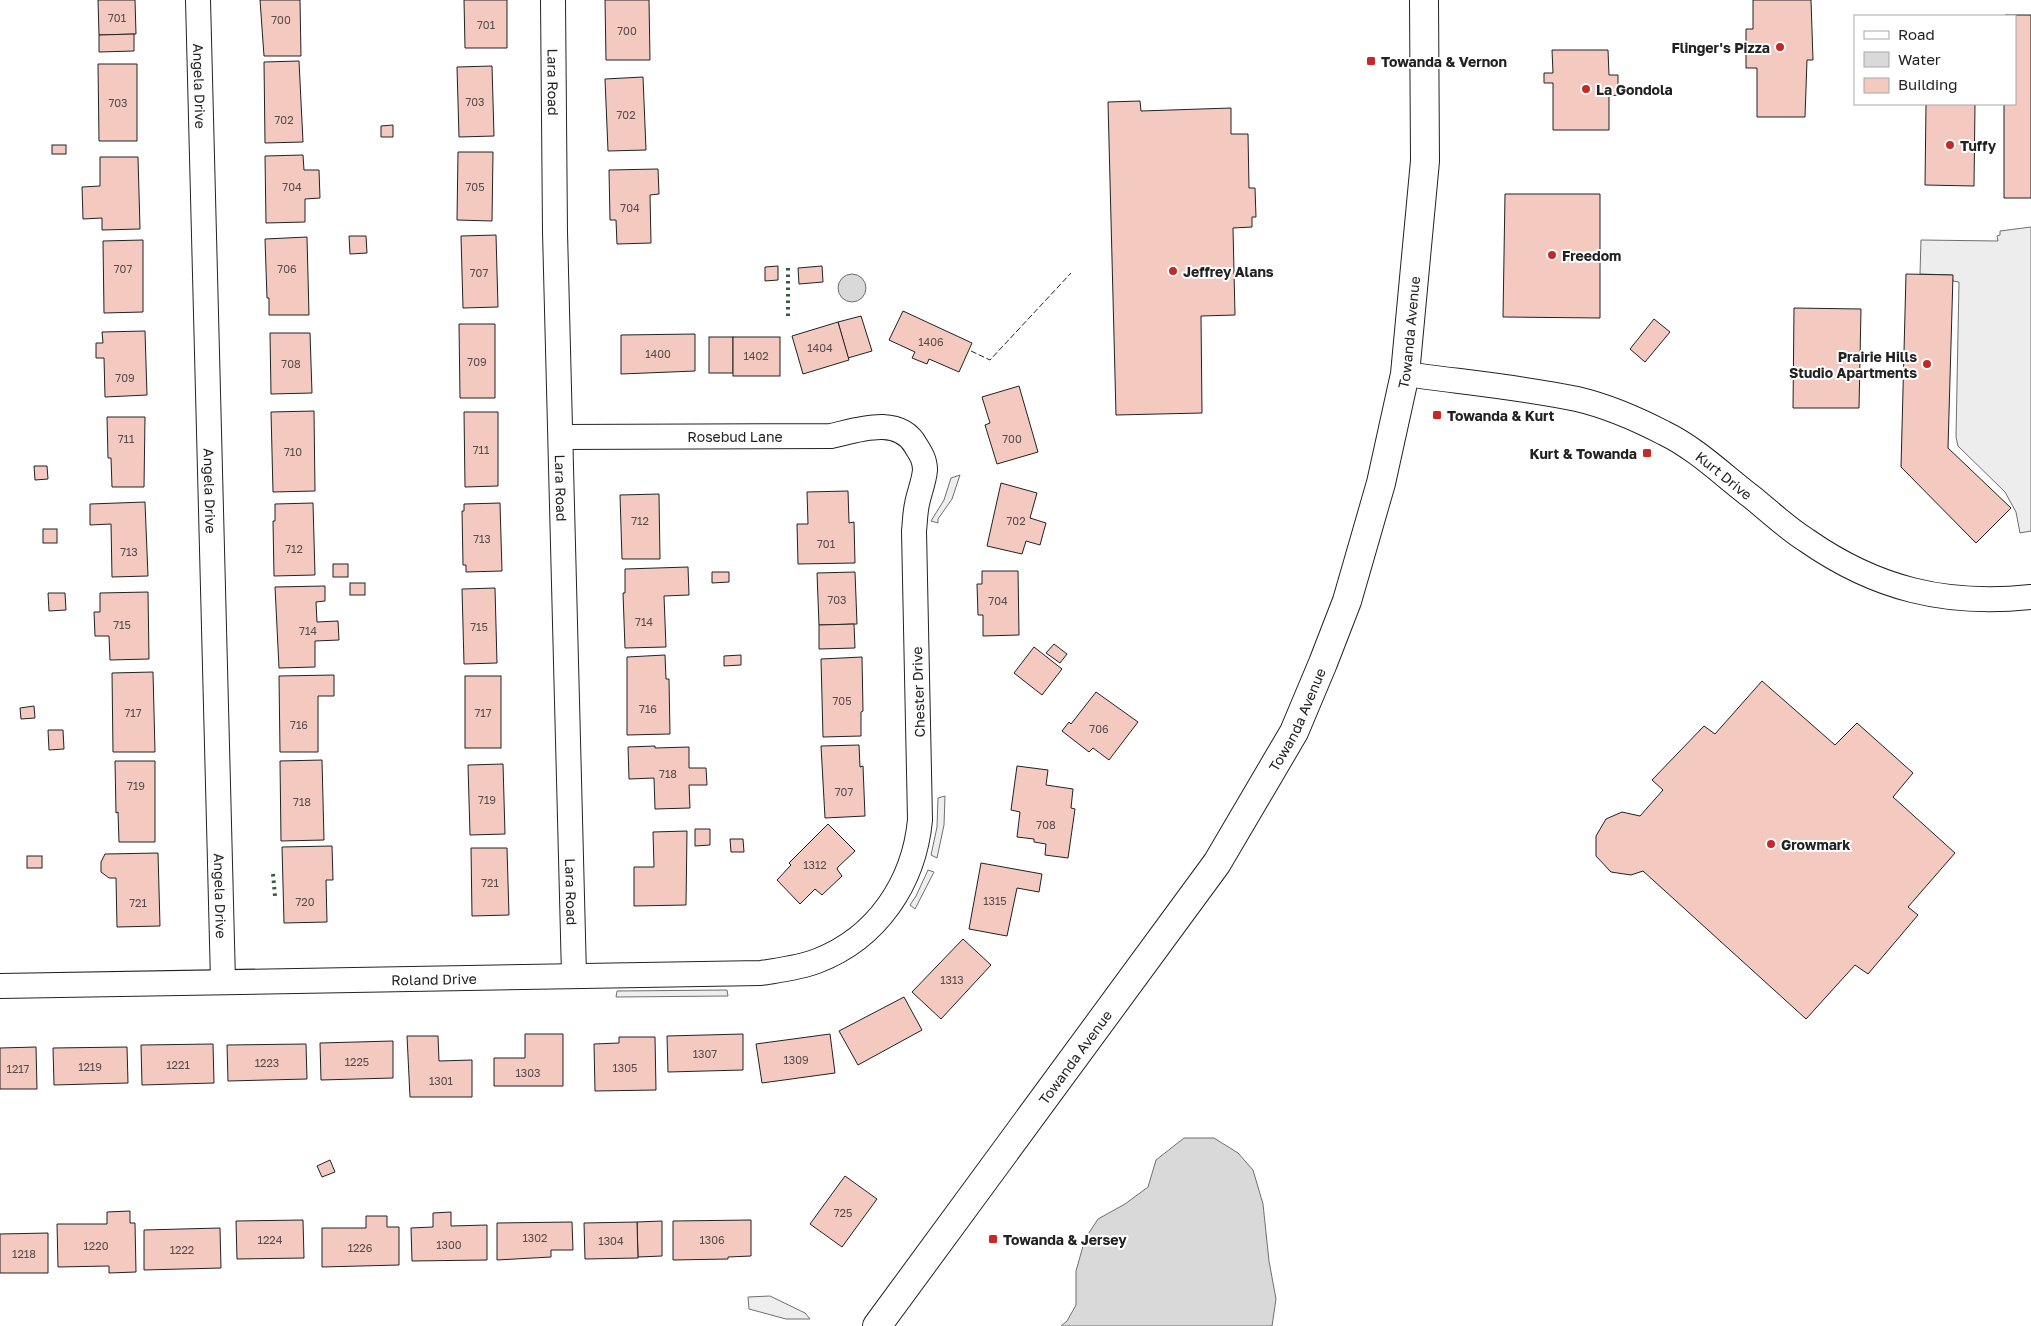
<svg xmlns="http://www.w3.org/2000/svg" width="2031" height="1326" font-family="'Golos Text',sans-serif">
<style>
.green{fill:#eee;stroke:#6f6f6f}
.parking{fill:#ededed;stroke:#6f6f6f}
.water{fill:#d9d9d9;stroke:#6f6f6f}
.building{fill:#f3c9c0;stroke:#222}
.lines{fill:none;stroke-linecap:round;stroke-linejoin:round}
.minor-casing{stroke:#222;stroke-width:26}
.secondary-casing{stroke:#222;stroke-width:30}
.minor{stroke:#fff;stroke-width:24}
.secondary{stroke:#fff;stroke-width:28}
.hedge{stroke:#2f5e38;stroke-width:4;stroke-dasharray:2.5 4;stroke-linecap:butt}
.fence{stroke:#222;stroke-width:1;stroke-dasharray:6 2.5;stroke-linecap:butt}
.poi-dot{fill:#c62828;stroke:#fff;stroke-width:2}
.labels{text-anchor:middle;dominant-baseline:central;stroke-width:4;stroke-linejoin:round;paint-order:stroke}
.number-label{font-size:11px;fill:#564c4a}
.poi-label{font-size:14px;font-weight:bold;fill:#222;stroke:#fff;text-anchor:start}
.street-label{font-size:14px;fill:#222;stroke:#fff}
</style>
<rect width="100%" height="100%" fill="#fff"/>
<g class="green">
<path d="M960 475 952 499 938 519V523L931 521 944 500 951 478Z"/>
<path d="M945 796 944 825 937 858 931 855 937 827 938 798Z"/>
<path d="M928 870 934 872 915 909 910 905 916 896Z"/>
<path d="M727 990 728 996 616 997 617 991Z"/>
<path d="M770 1296 805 1313 810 1319H786L749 1309 748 1297Z"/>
</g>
<path class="parking" d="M2031 227V531L2020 533 2016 512 2005 492 1958 446 1956 437 1959 282 1953 281 1952 275 1920 274 1921 240 1998 241 1997 236 2000 235V231Z"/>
<g class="water">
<circle cx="852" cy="288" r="14"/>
<path d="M1184 1138H1214L1238 1153 1253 1170 1263 1204 1269 1261 1276 1299 1272 1326H1061L1067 1321 1076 1305V1271L1085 1239 1098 1219 1125 1204 1148 1187 1156 1160Z"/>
</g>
<g class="building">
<path d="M98 0H135L136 34 99 35Z"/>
<path d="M260 0H300L301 56H264Z"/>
<path d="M464 0H507V48H465Z"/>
<path d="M605 0H649L650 60H606Z"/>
<path d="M1753 0H1811L1813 60H1807L1805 117H1757V68H1746V29H1753Z"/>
<path d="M2005 15H2031V198H2004V104H2015V16H2005Z"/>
<path d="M134 34V51L99 52V35Z"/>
<path d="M1552 50H1608L1609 75H1618V95L1609 96V130H1553V83H1544V73H1553Z"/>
<path d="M299 61 303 142 265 143 264 62Z"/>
<path d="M98 64H137V141H99Z"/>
<path d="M492 66 494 136 459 137 457 67Z"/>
<path d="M643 77 646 150 608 151 605 79Z"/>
<path d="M1140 101 1141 111 1231 108V134H1248L1249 188H1255L1256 217H1252V227L1233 228 1235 315 1201 316 1202 413 1116 415 1108 102Z"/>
<path d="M1926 104H1975L1974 186 1925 185Z"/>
<path d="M393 125V137H381V126Z"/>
<rect x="52" y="145" width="14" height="9"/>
<path d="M458 152H493L492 221 457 220Z"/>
<path d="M303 155 304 170H319L320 198 305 199V222L266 223 265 156Z"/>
<path d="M100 157H138L140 229 102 230V218L83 219 82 187 100 186Z"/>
<path d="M658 169 659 194 650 195 651 243 617 244 616 220H610L609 170Z"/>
<path d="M1505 194H1600V318L1503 317Z"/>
<path d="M496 235 498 307 463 308 461 236Z"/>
<path d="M349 236H366L367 253 350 254Z"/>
<path d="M307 237 309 315H269V298H267L265 239Z"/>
<path d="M143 240V312L104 313 103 241Z"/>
<path d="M778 266V280L765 281V267Z"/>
<path d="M822 266 823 282 799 284 798 268Z"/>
<path d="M1906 274 1953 275 1948 448 2011 508 1976 543 1901 467Z"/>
<path d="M1794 308 1861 309 1859 408H1793Z"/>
<path d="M903 311 972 343 959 372 929 359 927 364 912 358 915 352 889 340Z"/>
<path d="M861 316 872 351 848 358 838 322Z"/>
<path d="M1654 319 1670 332 1645 362 1630 349Z"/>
<path d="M838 322 849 360 803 374 792 336Z"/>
<path d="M459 324H495V398H460Z"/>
<path d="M145 331 147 395 105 397 104 358H96V343H103L102 332Z"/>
<path d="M270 333H310L312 393 271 394Z"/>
<path d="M695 334V371L621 374V335Z"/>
<rect x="709" y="337" width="24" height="36"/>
<rect x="733" y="337" width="47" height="39"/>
<path d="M1019 386 1038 452 997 464 985 425 990 423 982 397Z"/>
<path d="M314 411 315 491 273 492 271 412Z"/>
<path d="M464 412H498V486L465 487Z"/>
<path d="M107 417H145L144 487H112L111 458H108Z"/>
<path d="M34 466H47L48 479 35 480Z"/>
<path d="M1001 483 1037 493 1030 518 1046 523 1040 545 1026 541 1022 554 987 546Z"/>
<path d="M848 491 849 523 854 522 855 563 798 564 797 524H808L807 492Z"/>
<path d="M659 494 660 559H622L620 495Z"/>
<path d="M145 502 148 576 112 577 111 524 90 525V504Z"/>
<path d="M313 503 315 575 274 576 273 521H275V504Z"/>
<path d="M500 503 502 571 466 572V565H463L462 511H464V504Z"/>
<rect x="43" y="529" width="14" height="14"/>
<rect x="333" y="564" width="15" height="13"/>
<path d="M688 567 689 595 664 596 666 647 625 648 623 593H625V569Z"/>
<path d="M982 571H1018L1019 635 983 636V615H978L977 584H982Z"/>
<path d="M712 572H729V582L712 583Z"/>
<path d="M855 572 857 624 819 625 817 573Z"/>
<rect x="350" y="583" width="15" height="12"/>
<path d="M325 586V601L316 602 317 622 338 621 339 640 315 641V667L279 668 275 587Z"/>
<path d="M495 588 497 663 464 664 462 589Z"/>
<path d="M148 592 149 659 110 660 109 636H95L94 612H100V593Z"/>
<path d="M48 593H65L66 610 49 611Z"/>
<path d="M854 624 855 648 819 649V625Z"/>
<path d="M1054 644 1067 654 1060 663 1046 653Z"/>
<path d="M1034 647 1062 669 1042 695 1014 673Z"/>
<path d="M665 655 666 679H669L670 734 627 735V657Z"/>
<path d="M741 655V665L724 666V656Z"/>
<path d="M862 657 863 711 861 712V736L823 737 821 659Z"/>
<path d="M153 672 155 752H113L112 673Z"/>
<path d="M334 675V696H318V752H280L279 676Z"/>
<rect x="465" y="676" width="36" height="72"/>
<path d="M1762 681 1835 745 1857 723 1913 773 1893 797 1955 853 1908 907 1918 915 1868 974 1855 965 1806 1019 1643 871 1631 875 1611 872 1596 856V836L1606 819 1622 812 1640 816 1663 790 1652 780 1704 726 1715 734Z"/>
<path d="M1096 692 1138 722 1109 760 1093 748 1089 752 1062 731 1069 722 1071 724Z"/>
<path d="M34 706 35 718 21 719 20 708Z"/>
<path d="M48 730H63L64 749 49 750Z"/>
<path d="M859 745 860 767 863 766 865 816 825 818 821 746Z"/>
<path d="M655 746V748L689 747V768H706L707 785H689L690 808 655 809 654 778 629 779 628 747Z"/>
<path d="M322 760 324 840 281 841 280 761Z"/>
<path d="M115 761H155V842H119L118 812 116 813Z"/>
<path d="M503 764 505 834 470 835 468 765Z"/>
<path d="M1017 766 1048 770 1046 785 1073 789 1071 808 1075 809 1068 858 1045 855 1046 844 1034 842V839L1017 837 1020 812 1011 810Z"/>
<path d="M828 824 855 851 838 867 837 869 842 876 822 895 815 889 800 904 777 880 791 865 789 863Z"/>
<path d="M695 829H710V845L695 846Z"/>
<path d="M687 831 686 905 634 906V867H654L653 832Z"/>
<path d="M730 839H743L744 852H731Z"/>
<path d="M332 846 333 880H326L327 922 284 923 282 847Z"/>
<path d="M471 848H507L509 915 472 916Z"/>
<path d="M158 853 160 926 117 927 116 878H109L101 872V862L105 854Z"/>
<rect x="27" y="856" width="15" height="12"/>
<path d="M981 863 1042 874 1039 892 1017 888 1007 936 969 929Z"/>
<path d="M963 939 991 965 941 1019 912 992Z"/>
<path d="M904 997 922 1030 858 1065 839 1031Z"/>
<path d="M525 1034H563V1086H494V1058H525Z"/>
<path d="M743 1034V1070L668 1072 667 1036Z"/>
<path d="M830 1034 835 1073 762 1083 756 1044Z"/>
<path d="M407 1036H438L439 1061 472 1060V1097H410Z"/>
<path d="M619 1037H655L656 1090 595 1091 594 1044 619 1043Z"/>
<path d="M393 1041V1078L321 1080 320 1043Z"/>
<path d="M213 1044 214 1083 142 1085 141 1045Z"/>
<path d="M306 1044 307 1079 228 1081 227 1045Z"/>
<path d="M36 1047 37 1089H0V1048Z"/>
<path d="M127 1047 128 1083 54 1085 53 1048Z"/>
<path d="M330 1160 335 1172 322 1177 317 1166Z"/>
<path d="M845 1176 877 1199 842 1247 810 1224Z"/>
<path d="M130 1211V1223H135L136 1272 109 1273V1266L58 1267 57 1224H107V1212Z"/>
<path d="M451 1212V1226L487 1225V1260L412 1261 411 1228 433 1227V1213Z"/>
<path d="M366 1216H387V1227H399V1265L322 1267V1228H366Z"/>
<path d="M303 1220 304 1258 237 1259 236 1221Z"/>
<path d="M751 1220V1256L728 1257V1259L673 1260V1221Z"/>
<path d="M662 1221V1256L638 1257 637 1222Z"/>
<path d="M572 1222 573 1250H551V1257L497 1260V1223Z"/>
<path d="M637 1222 638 1258 585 1259 584 1223Z"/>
<path d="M220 1228 221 1268 144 1270V1230Z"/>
<path d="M48 1233V1273H0V1234Z"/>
</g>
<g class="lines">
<g class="minor-casing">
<g id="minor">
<path id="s1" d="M198 0 223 981"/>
<path id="s2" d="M553 0 555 232 574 975"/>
<path id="s3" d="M1405 374C1462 382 1520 387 1577 399 1607 406 1637 419 1664 433 1697 449 1724 476 1753 498 1770 512 1787 528 1806 540 1876 589 1946 606 2031 597"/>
<path id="s4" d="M0 986 761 973C779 970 799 968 817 961 877 938 914 883 920 820L914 531C915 522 915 513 917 504 919 493 924 482 925 470 925 460 921 454 916 446 899 415 858 430 831 436L561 437"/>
</g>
</g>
<g class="secondary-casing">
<g id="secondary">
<path id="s5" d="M877 1326 1217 863 1294 732 1323 663 1347 601 1381 483 1405 374 1425 161 1424 0"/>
</g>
</g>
<use href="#minor" class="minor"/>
<use href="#secondary" class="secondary"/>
<g class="hedge">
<path d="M788 268V318"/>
<path d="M273 874 275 896"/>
</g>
<path class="fence" d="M971 351 990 360 1071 273"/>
</g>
<g class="poi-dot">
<circle cx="1780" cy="47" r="5"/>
<rect x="1366" y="56" width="10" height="10" rx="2.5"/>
<circle cx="1586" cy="89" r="5"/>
<circle cx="1950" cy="145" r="5"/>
<circle cx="1552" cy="255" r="5"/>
<circle cx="1173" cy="271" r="5"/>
<circle cx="1927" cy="364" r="5"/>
<rect x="1432" y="410" width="10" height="10" rx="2.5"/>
<rect x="1642" y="448" width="10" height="10" rx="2.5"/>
<circle cx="1771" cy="844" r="5"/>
<rect x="988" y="1234" width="10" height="10" rx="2.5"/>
</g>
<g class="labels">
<g class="number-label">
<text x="117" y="17">701</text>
<text x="281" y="19">700</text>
<text x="486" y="24">701</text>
<text x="627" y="30">700</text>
<text x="475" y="101">703</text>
<text x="118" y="102">703</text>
<text x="626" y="114">702</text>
<text x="284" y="119">702</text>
<text x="292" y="186">704</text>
<text x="475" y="186">705</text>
<text x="630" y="207">704</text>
<text x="123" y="268">707</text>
<text x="287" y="268">706</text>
<text x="479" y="272">707</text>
<text x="931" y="341">1406</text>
<text x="820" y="347">1404</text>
<text x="658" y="353">1400</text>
<text x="756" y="355">1402</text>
<text x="477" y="361">709</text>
<text x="291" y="363">708</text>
<text x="125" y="377">709</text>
<text x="126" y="438">711</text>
<text x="1012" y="438">700</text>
<text x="481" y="449">711</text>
<text x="293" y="451">710</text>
<text x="640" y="520">712</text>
<text x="1016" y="520">702</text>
<text x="482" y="538">713</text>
<text x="826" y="543">701</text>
<text x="294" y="548">712</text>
<text x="129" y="551">713</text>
<text x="837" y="599">703</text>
<text x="998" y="600">704</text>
<text x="644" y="621">714</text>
<text x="122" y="624">715</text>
<text x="479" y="626">715</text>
<text x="308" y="630">714</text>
<text x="842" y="700">705</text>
<text x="648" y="708">716</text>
<text x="133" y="712">717</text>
<text x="483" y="712">717</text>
<text x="299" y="724">716</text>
<text x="1099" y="728">706</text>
<text x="668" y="773">718</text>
<text x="136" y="785">719</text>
<text x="844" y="791">707</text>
<text x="487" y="799">719</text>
<text x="302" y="801">718</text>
<text x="1046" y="824">708</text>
<text x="815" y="864">1312</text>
<text x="490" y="882">721</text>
<text x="995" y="900">1315</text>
<text x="305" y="901">720</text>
<text x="138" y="902">721</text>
<text x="952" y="979">1313</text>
<text x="705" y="1053">1307</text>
<text x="796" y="1059">1309</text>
<text x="357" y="1061">1225</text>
<text x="267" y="1062">1223</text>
<text x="178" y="1064">1221</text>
<text x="90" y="1066">1219</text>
<text x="625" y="1067">1305</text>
<text x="18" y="1068">1217</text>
<text x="528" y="1072">1303</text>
<text x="441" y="1080">1301</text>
<text x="843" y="1212">725</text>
<text x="535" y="1237">1302</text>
<text x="270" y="1239">1224</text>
<text x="712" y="1239">1306</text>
<text x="611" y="1240">1304</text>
<text x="449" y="1244">1300</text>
<text x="96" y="1245">1220</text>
<text x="360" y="1247">1226</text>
<text x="182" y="1249">1222</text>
<text x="24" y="1253">1218</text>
</g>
<g class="poi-label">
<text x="1770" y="47" text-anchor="end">Flinger's Pizza</text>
<text x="1381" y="61">Towanda &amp; Vernon</text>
<text x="1596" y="89">La Gondola</text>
<text x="1960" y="145">Tuffy</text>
<text x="1562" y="255">Freedom</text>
<text x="1183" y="271">Jeffrey Alans</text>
<text x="1917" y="356" text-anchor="end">Prairie Hills<tspan x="1917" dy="16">Studio Apartments</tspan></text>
<text x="1447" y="415">Towanda &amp; Kurt</text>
<text x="1637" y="453" text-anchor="end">Kurt &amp; Towanda</text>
<text x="1781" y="844">Growmark</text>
<text x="1003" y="1239">Towanda &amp; Jersey</text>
</g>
<g class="street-label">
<text stroke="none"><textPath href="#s2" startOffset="82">Lara Road</textPath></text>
<text stroke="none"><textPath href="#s1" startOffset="86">Angela Drive</textPath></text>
<text stroke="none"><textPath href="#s5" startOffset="1144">Towanda Avenue</textPath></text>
<text x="735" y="436">Rosebud Lane</text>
<text stroke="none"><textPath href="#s3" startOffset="341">Kurt Drive</textPath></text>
<text stroke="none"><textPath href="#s2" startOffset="488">Lara Road</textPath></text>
<text stroke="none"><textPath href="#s1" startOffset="491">Angela Drive</textPath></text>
<text transform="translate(918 692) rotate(-92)">Chester Drive</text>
<text stroke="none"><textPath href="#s5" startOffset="739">Towanda Avenue</textPath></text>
<text stroke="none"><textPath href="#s2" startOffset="892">Lara Road</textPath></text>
<text stroke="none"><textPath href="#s1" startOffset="896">Angela Drive</textPath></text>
<text stroke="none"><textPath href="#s4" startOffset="434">Roland Drive</textPath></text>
<text stroke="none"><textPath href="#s5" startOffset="334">Towanda Avenue</textPath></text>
</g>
</g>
<rect x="1854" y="15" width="162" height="90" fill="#ffffff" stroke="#a7a7a7"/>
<rect x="1864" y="31" width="25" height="8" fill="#ffffff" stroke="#a7a7a7"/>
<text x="1898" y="40" font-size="15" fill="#222222">Road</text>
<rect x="1864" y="52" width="25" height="15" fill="#d9d9d9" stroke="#a7a7a7"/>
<text x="1898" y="65" font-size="15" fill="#222222">Water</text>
<rect x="1864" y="78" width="25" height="15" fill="#f3c9c0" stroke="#a7a7a7"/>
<text x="1898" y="90" font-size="15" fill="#222222">Building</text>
</svg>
